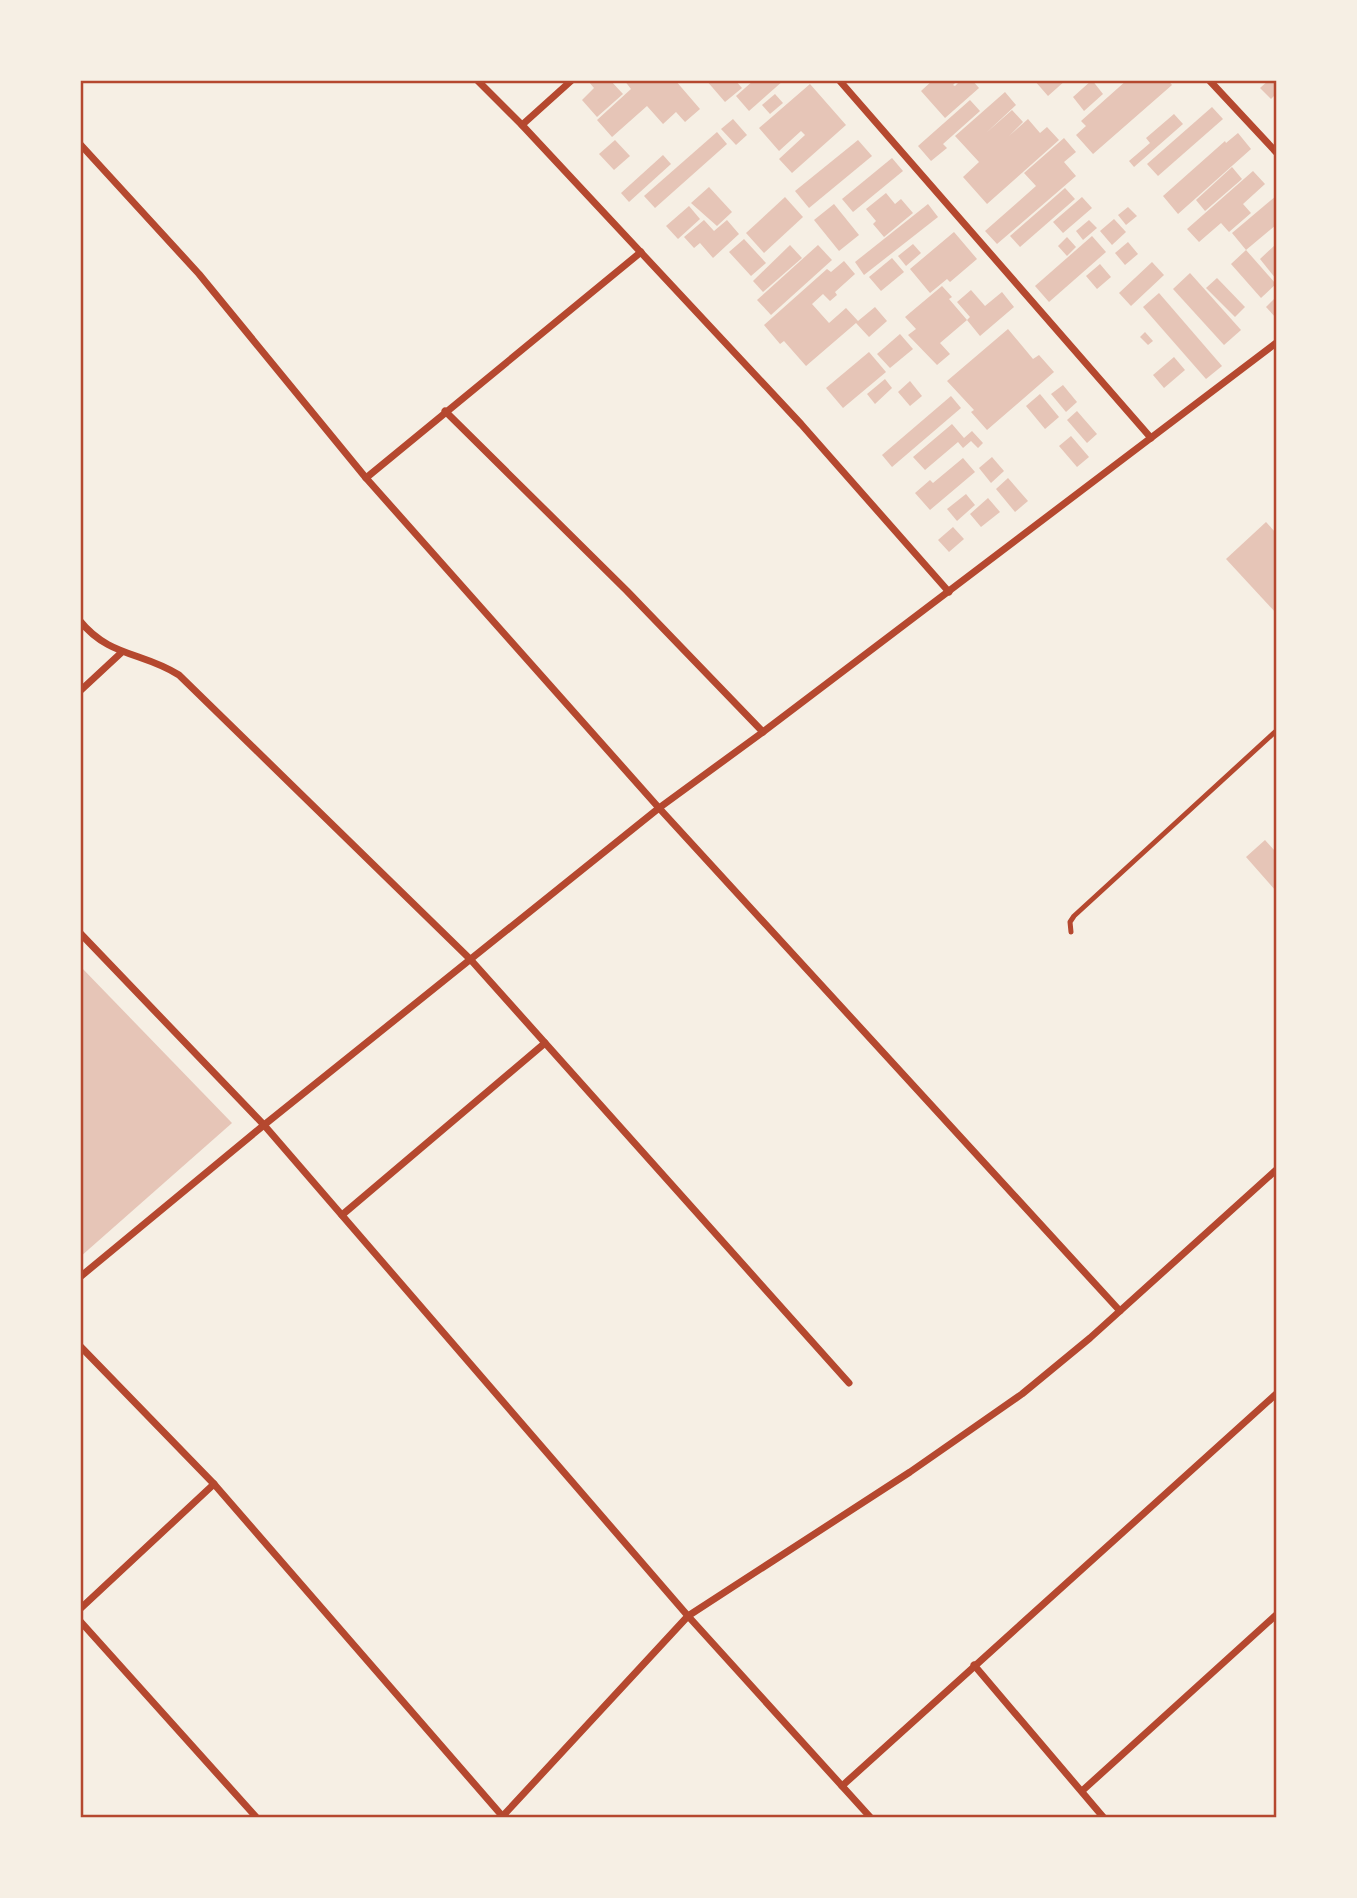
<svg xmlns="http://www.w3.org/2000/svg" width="1357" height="1898" font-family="'Fira Sans',sans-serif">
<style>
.building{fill:#e6c5b7}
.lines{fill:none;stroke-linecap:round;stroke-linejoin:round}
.service{stroke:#b5482f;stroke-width:5}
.minor{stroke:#b5482f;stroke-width:7}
.neatline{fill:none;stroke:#b5482f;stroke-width:2.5}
</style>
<rect width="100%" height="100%" fill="#f6efe4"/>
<g class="building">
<path d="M591 80H610L623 94 597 117 582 100 594 88 589 82Z"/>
<path d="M624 80H675L700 109 685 122 676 112 663 124 647 106 612 137 597 120 631 89Z"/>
<path d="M706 80H735L742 88 725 102Z"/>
<path d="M754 80H784L749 111 736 96Z"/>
<path d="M933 80H958L953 85 955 86 961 80H972L979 88 945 118 921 91Z"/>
<path d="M1034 80H1066L1048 96Z"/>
<path d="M1092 80 1103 94 1084 111 1073 97Z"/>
<path d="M1127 80H1168L1172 85 1093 154 1076 135 1086 126 1081 121Z"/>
<path d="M1269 80H1276V94L1271 99 1260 88Z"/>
<path d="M810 84 846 125 792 173 779 159 805 135 801 131 779 151 759 128Z"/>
<path d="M1005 92 1016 105 986 133 1012 110 1023 122 1009 136 1028 119 1040 133 1047 127 1059 140 987 204 963 177 979 162 955 136Z"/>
<path d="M775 94 783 103 770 114 762 105Z"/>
<path d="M970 100 980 111 943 144 947 148 931 161 918 146Z"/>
<path d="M1212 107 1223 119 1158 176 1147 164Z"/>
<path d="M1174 114 1183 124 1134 167 1129 161 1150 143 1146 138Z"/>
<path d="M733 119 747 135 736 145 721 129Z"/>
<path d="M717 132 727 144 655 208 644 196Z"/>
<path d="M1238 133 1251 149 1178 214 1163 196 1225 141 1226 143Z"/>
<path d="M1064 138 1076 152 1064 162 1076 176 997 244 985 231 1036 186 1024 173Z"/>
<path d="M615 140 630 156 614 170 599 154Z"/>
<path d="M858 140 872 156 809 208 795 191Z"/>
<path d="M663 155 671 164 629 202 621 193Z"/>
<path d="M892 158 903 171 853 212 842 199Z"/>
<path d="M1232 167 1242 179 1205 211 1196 200Z"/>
<path d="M1253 171 1265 184 1243 204 1251 213 1229 232 1221 223 1199 242 1187 229Z"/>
<path d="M709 187 732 212 717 226 691 203Z"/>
<path d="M1065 188 1075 199 1020 247 1010 236Z"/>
<path d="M886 193 895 204 901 199 913 213 884 237 873 224 876 221 866 209Z"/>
<path d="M1276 196V225L1246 250 1232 233Z"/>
<path d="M785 197 803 217 764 253 746 233Z"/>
<path d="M1082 197 1092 208 1063 233 1053 222Z"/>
<path d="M834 204 859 235 839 251 814 220Z"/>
<path d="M928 204 938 217 864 275 855 262Z"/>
<path d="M689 206 700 219 678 239 666 226Z"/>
<path d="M1128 207 1137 216 1126 225 1118 215Z"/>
<path d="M1114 219 1126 232 1112 245 1100 231Z"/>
<path d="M704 220 714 231 727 220 739 234 713 258 700 243 694 248 684 237Z"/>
<path d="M1089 220 1097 228 1083 240 1076 231Z"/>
<path d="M954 232 977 259 950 282 947 279 930 293 910 269Z"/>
<path d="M1092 236 1106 252 1049 302 1035 286Z"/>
<path d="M1067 237 1076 247 1067 256 1058 246Z"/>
<path d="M744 239 766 263 751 276 729 252Z"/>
<path d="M1128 242 1138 254 1125 265 1115 253Z"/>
<path d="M913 244 921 253 906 266 898 256Z"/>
<path d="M1276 244V279L1260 259Z"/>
<path d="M790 245 802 258 763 292 753 281Z"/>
<path d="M818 245 832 260 771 315 757 300Z"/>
<path d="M1246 250 1276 284 1261 298 1231 264Z"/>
<path d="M892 258 904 272 881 291 869 277Z"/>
<path d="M844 261 855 274 835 292 837 295 830 301 823 294 812 304 829 323 846 308 858 321 875 307 887 321 869 337 856 323 806 366 784 341 780 344 764 325 827 269 831 272Z"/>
<path d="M1152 262 1164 275 1131 306 1119 293Z"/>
<path d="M1100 264 1111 277 1097 289 1086 276Z"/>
<path d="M1190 273 1241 330 1224 345 1173 289Z"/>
<path d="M1217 278 1245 307 1235 317 1206 288Z"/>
<path d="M942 286 952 297 949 299 967 320 940 343 950 354 937 365 908 335 916 329 905 317Z"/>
<path d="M971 290 985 306 1002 292 1014 307 980 336 967 320 970 317 957 302Z"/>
<path d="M1159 293 1222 366 1206 379 1143 307Z"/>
<path d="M1276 297V318L1266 307Z"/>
<path d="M1008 329 1033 359 1039 355 1054 372 987 430 971 412 974 410 947 381Z"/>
<path d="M1145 332 1153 341 1148 345 1140 337Z"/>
<path d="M900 334 913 349 890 368 877 354Z"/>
<path d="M869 352 886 372 843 408 826 388Z"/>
<path d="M1174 357 1185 370 1164 388 1153 375Z"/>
<path d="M885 379 892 388 875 404 867 394Z"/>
<path d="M910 381 922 396 910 406 898 392Z"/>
<path d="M1063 385 1077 402 1066 412 1051 394Z"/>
<path d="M1040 394 1059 417 1045 429 1026 406Z"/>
<path d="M951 396 961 408 892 467 882 455Z"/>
<path d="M1077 411 1097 434 1087 443 1067 420Z"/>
<path d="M952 424 964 438 972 431 983 443 978 448 971 441 963 448 958 442 925 470 913 457Z"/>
<path d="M1071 436 1089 457 1077 467 1059 446Z"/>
<path d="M992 457 1004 471 991 483 979 468Z"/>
<path d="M963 458 975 472 930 510 915 493 930 480 933 483Z"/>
<path d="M1008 478 1028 501 1015 512 996 489Z"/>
<path d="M966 494 975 505 957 521 947 509Z"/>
<path d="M988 498 1000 512 981 527 970 514Z"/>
<path d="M1266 522 1276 533V613L1226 559Z"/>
<path d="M953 527 964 539 949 552 938 540Z"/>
<path d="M1265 840 1275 851 1276 849V891L1246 857Z"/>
<path d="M80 966 232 1123 80 1257Z"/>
</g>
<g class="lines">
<path class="service" d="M1071 932 1070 922 1074 916 1276 731"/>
<g class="minor">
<path d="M477 80 522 125 801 424 949 592"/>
<path d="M839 80 1151 438"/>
<path d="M1209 80 1276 152"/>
<path d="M522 125 572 80"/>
<path d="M80 144 199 274 366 478 659 808 1120 1311"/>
<path d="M445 411 627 591 763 732"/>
<path d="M366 478 641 252"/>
<path d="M80 621C109 657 143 652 179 675L470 959 849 1383"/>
<path d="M80 691 122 652"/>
<path d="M80 933 264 1125 688 1616 871 1818"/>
<path d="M342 1215 545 1043"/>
<path d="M80 1277 264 1125 659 808 763 732 1276 343"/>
<path d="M80 1346 214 1484 504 1818"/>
<path d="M80 1609 214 1484"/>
<path d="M80 1621 257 1818"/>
<path d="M974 1665 1104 1818"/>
<path d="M842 1786 1276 1394"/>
<path d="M1082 1791 1276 1615"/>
<path d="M501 1818 688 1616 910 1472 1022 1394 1090 1338 1276 1170"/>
</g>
</g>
<rect width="1357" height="1898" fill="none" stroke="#f6efe4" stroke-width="164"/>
<rect x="82" y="82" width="1193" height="1734" class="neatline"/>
</svg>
